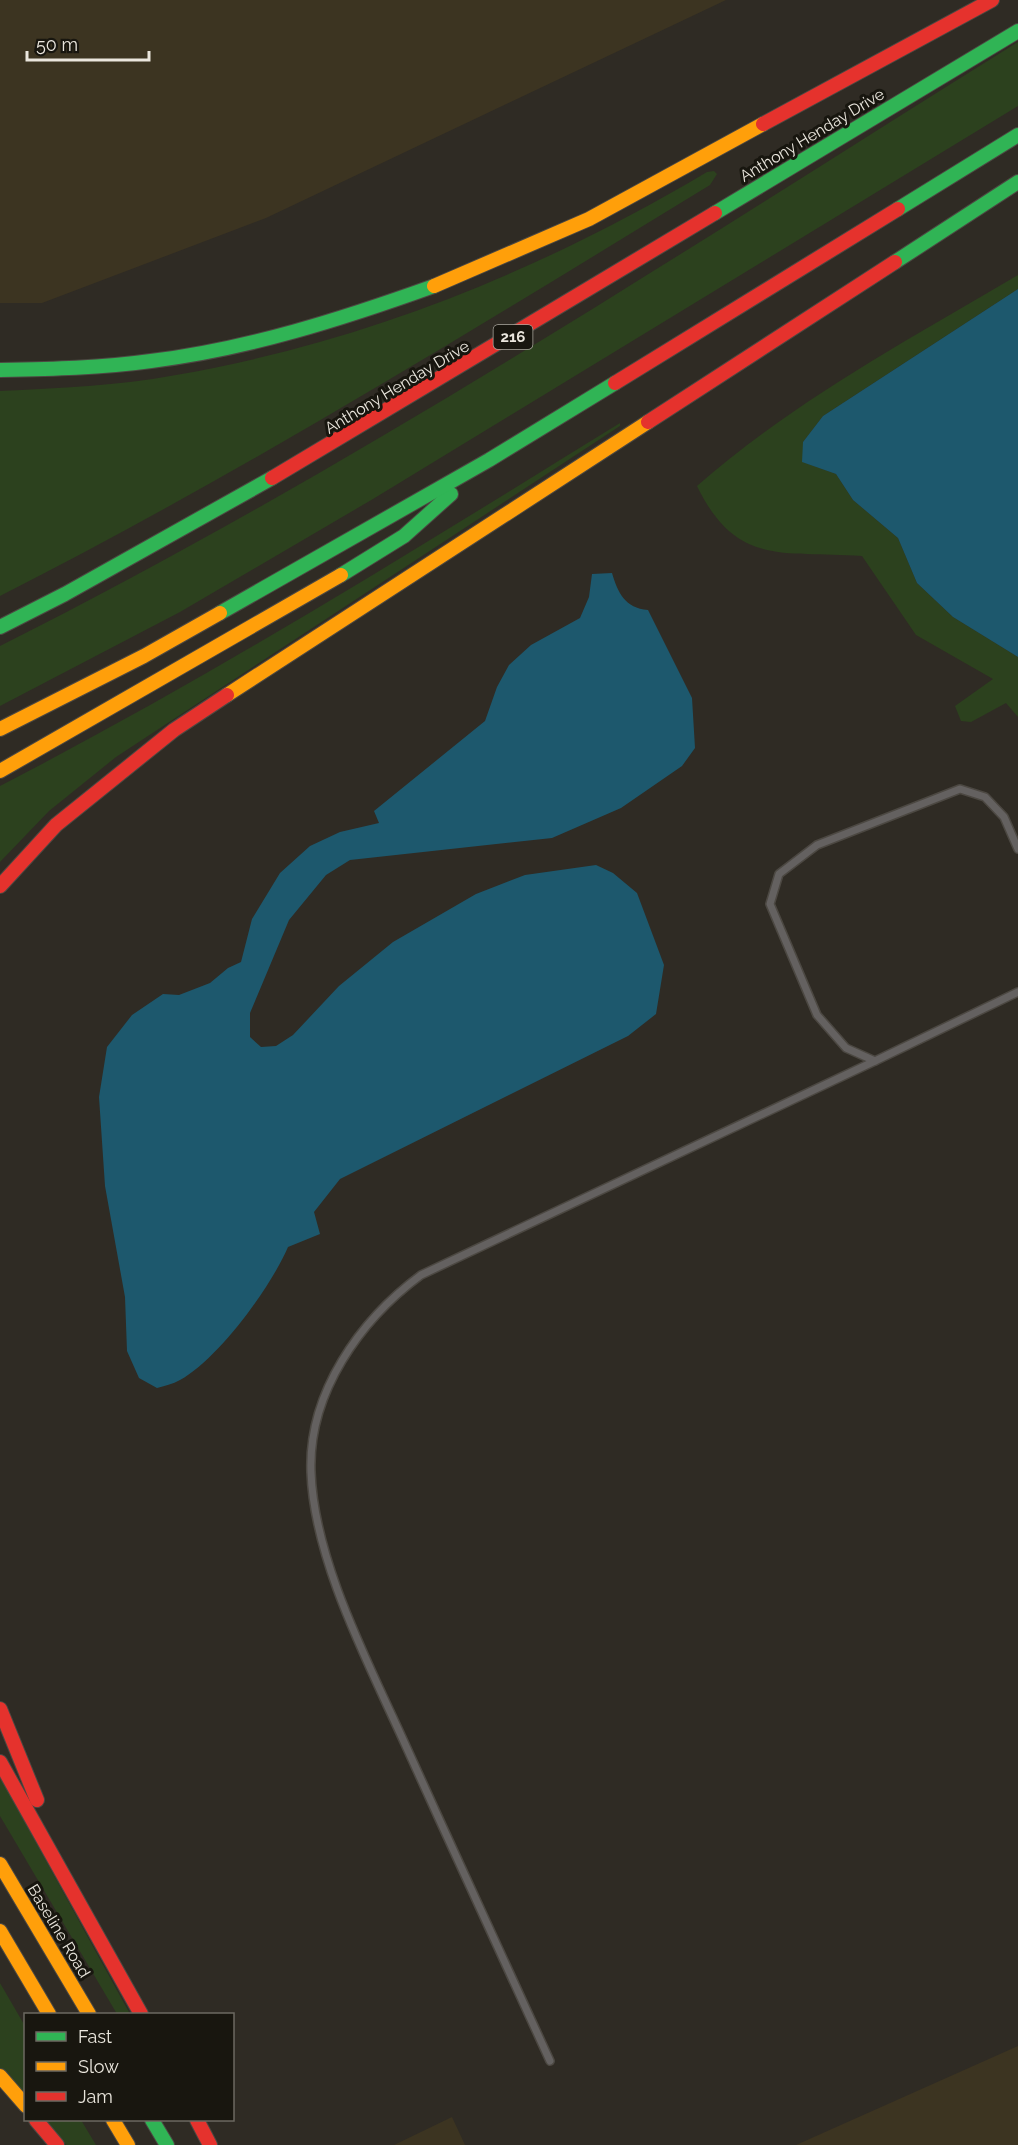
<svg xmlns="http://www.w3.org/2000/svg" width="1018" height="2145" font-family="Raleway,sans-serif">
<style>
.built{fill:#3c3421}
.green{fill:#2c411e}
.water{fill:#1d586d}
.lines{fill:none;stroke-linecap:round;stroke-linejoin:round}
.lane-casing{stroke:#4c4842;stroke-width:10}
.fast-casing{stroke:#4c4842;stroke-width:16}
.slow-casing{stroke:#4c4842;stroke-width:16}
.jam-casing{stroke:#4c4842;stroke-width:16}
.lane{stroke:#646160;stroke-width:7}
.fast{stroke:#30b455;stroke-width:14}
.slow{stroke:#ff9f0a;stroke-width:14}
.jam{stroke:#e5322d;stroke-width:14}
.labels{text-anchor:middle;dominant-baseline:central;stroke-width:6;stroke-linejoin:round;paint-order:stroke}
.shield{fill:#18160f;stroke:#aba89f;stroke-width:1.5}
.shield-label{font-size:15px;font-weight:bold;fill:#eae6dd}
.street-label{font-size:16px;fill:#eae6dd;stroke:#18160f}
</style>
<rect width="100%" height="100%" fill="#2f2b24"/>
<g class="built">
<path d="M0 0H726L266 218 42 303H0Z"/>
<path d="M1018 2046V2145H796Z"/>
<path d="M452 2117 465 2145H394Z"/>
</g>
<g class="green">
<path d="M1018 42V106L373 499 180 612 0 706V646C353 469 683 251 1018 42Z"/>
<path d="M714 171 717 174 710 185C476 328 244 472 0 596V391C59 388 118 386 176 375 366 342 542 270 707 172Z"/>
<path d="M1018 275V289L823 416 803 442V462L836 474 853 500 898 538 917 583 953 617 1018 657V717L1006 703 971 722 961 721 955 706 993 679 916 635 862 556C784 550 737 568 697 486 794 401 908 340 1018 275Z"/>
<path d="M620 423V426L116 757 49 811 0 862V786C213 676 416 549 620 423Z"/>
<path d="M0 1777 130 2014H117L0 1816Z"/>
<path d="M0 1983 25 2026V2096L0 2068Z"/>
<path d="M45 2120H81L96 2145H66Z"/>
</g>
<g class="water">
<path d="M1018 289V657L953 617 917 583 898 538 853 500 836 474 802 462 803 442 823 416Z"/>
<path d="M612 573C618 593 625 608 648 610L692 698 695 748 682 766 621 808 552 838 350 860 326 875 289 920 250 1013V1037L261 1047 276 1046 293 1035 339 986 393 942 476 894 525 875 596 865 613 873 637 893 664 965 656 1014 628 1036 340 1179 314 1212 320 1234 288 1247C271 1287 218 1359 180 1380 173 1384 164 1386 157 1388L139 1378 127 1351 125 1297 105 1186 99 1097 107 1047 132 1015 163 994 179 995 210 983 228 968 241 962 252 919 280 873 310 846 340 832 379 823 374 811 485 721 497 687 509 665 531 645 580 618 589 597 592 574Z"/>
</g>
<g class="lines">
<g class="lane-casing">
<g id="lane">
<path d="M1018 849 1004 817 985 797 960 789 817 845 779 874 770 904 817 1015 846 1048 875 1061 1018 992"/>
<path d="M550 2061C502 1956 453 1850 405 1744 369 1664 314 1561 311 1472 308 1393 360 1320 421 1275L875 1061"/>
</g>
</g>
<g class="fast-casing">
<g id="fast">
<path d="M898 209 1018 135"/>
<path d="M715 213 1018 31"/>
<path d="M895 262 1018 182"/>
<path d="M0 370C51 369 101 368 151 361 248 349 342 319 434 286"/>
<path d="M341 575 404 536 451 494"/>
<path d="M220 613 489 460 615 383"/>
<path d="M0 627 65 594 272 478"/>
<path d="M152 2120 167 2145"/>
</g>
</g>
<g class="slow-casing">
<g id="slow">
<path d="M434 286 589 219 763 124"/>
<path d="M227 695 648 422"/>
<path d="M0 729 144 656 220 613"/>
<path d="M0 771 341 575"/>
<path d="M0 1864 89 2014"/>
<path d="M0 1931 49 2014"/>
<path d="M0 2076 26 2106"/>
<path d="M113 2120 128 2145"/>
</g>
</g>
<g class="jam-casing">
<g id="jam">
<path d="M763 124 992 0"/>
<path d="M615 383 898 209"/>
<path d="M648 422 895 262"/>
<path d="M272 478 715 213"/>
<path d="M0 886 56 825 174 730 227 695"/>
<path d="M0 1709 37 1800"/>
<path d="M0 1762 141 2014"/>
<path d="M36 2120 57 2145"/>
<path d="M197 2120 210 2145"/>
</g>
</g>
<use href="#lane" class="lane"/>
<use href="#fast" class="fast"/>
<use href="#slow" class="slow"/>
<use href="#jam" class="jam"/>
</g>
<g class="labels">
<rect class="shield" x="493.5" y="325" width="39" height="24" rx="4.5"/>
<g class="shield-label">
<text x="513" y="337">216</text>
</g>
<g class="street-label">
<text transform="translate(812 135) rotate(-31)">Anthony Henday Drive</text>
<text transform="translate(397 387) rotate(-31)">Anthony Henday Drive</text>
<text transform="translate(59 1931) rotate(59)">Baseline Road</text>
</g>
</g>
<rect x="24" y="2013" width="210" height="108" fill="#18160f" stroke="#6c6961" stroke-width="1.5"/>
<rect x="36" y="2032" width="30" height="9" fill="#30b455" stroke="#6c6961" stroke-width="1.5"/>
<text x="78" y="2043" font-size="18" fill="#eae6dd">Fast</text>
<rect x="36" y="2062" width="30" height="9" fill="#ff9f0a" stroke="#6c6961" stroke-width="1.5"/>
<text x="78" y="2073" font-size="18" fill="#eae6dd">Slow</text>
<rect x="36" y="2092" width="30" height="9" fill="#e5322d" stroke="#6c6961" stroke-width="1.5"/>
<text x="78" y="2103" font-size="18" fill="#eae6dd">Jam</text>
<path d="M27 51v9h122v-9" fill="none" stroke="#eae6dd" stroke-width="3"/>
<text x="36" y="51" font-size="18" fill="#eae6dd" stroke="#18160f" stroke-width="4.5" paint-order="stroke">50 m</text>
</svg>
